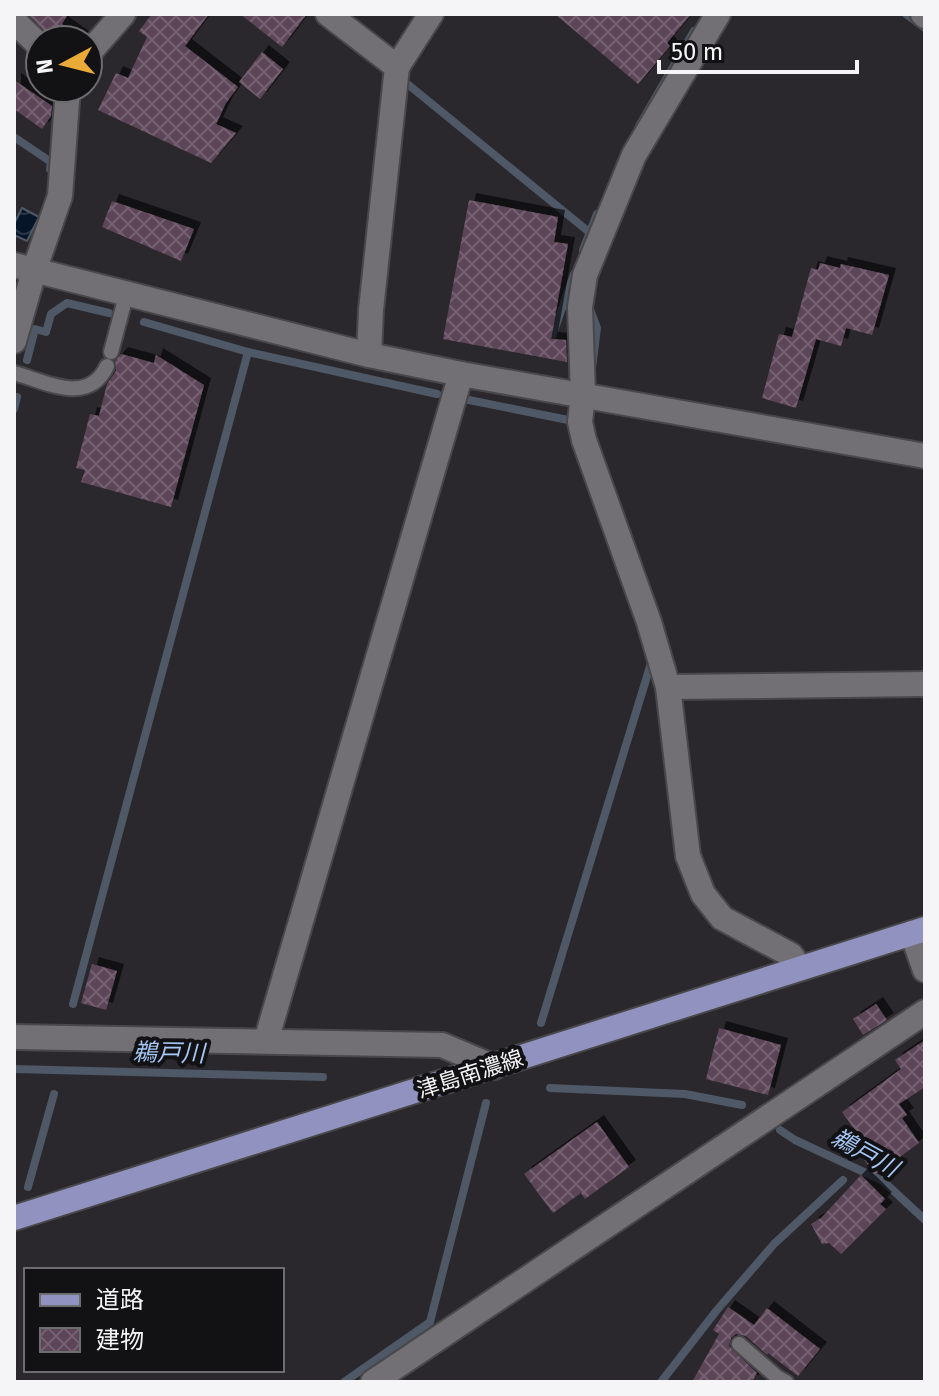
<svg xmlns="http://www.w3.org/2000/svg" width="939" height="1396" font-family="'Fira Sans','Noto Sans JP',sans-serif">
<style>
.water{fill:url(#water-waves);stroke:#4e5866;stroke-width:2}
.lines{fill:none;stroke-linecap:round;stroke-linejoin:round}
.stream{stroke:#4e5866;stroke-width:8}
.building{fill:url(#building-cross-hatch);filter:url(#shadow)}
.lane-casing{stroke:#48474a;stroke-width:18}
.street-casing{stroke:#48474a;stroke-width:28}
.secondary-casing{stroke:#48474a;stroke-width:28}
.primary-casing{stroke:#48474a;stroke-width:28}
.lane{stroke:#727074;stroke-width:14}
.street{stroke:#727074;stroke-width:24}
.secondary{stroke:#727074;stroke-width:24}
.primary{stroke:#9192c0;stroke-width:24}
.labels{text-anchor:middle;dominant-baseline:central;stroke-width:8;stroke-linejoin:round;paint-order:stroke}
.street-label{font-size:22px;fill:#f5f4f6;stroke:#121113}
.water-label{font-size:24px;font-style:italic;fill:#a5c7f5;stroke:#121113}
</style>
<defs>
<pattern id="water-waves" width="16" height="10" patternUnits="userSpaceOnUse" patternTransform="scale(2)"><rect width="16" height="10" fill="#061528"/><path d="M0 5q4-4 8 0t8 0" fill="none" stroke="#2b3848"/></pattern>
<pattern id="building-cross-hatch" width="8" height="8" patternUnits="userSpaceOnUse" patternTransform="scale(2)"><rect width="8" height="8" fill="#5d4559"/><path d="M0 0l8 8M0 8l8-8" fill="none" stroke="#756071"/></pattern>
<filter id="shadow"><feDropShadow dx="7" dy="-7" stdDeviation="0" flood-color="#0009"/></filter>
</defs>
<rect width="100%" height="100%" fill="#2a282c"/>
<path class="water" d="M22 208 39 217 27 241 14 235V224Z"/>
<g class="lines">
<g class="stream">
<path d="M906 14 925 28"/>
<path d="M405 82 589 232"/>
<path d="M639 126 694 31"/>
<path d="M14 137 51 162 50 169"/>
<path d="M583 250 597 214"/>
<path d="M588 304 597 328 592 368"/>
<path d="M144 322 248 352 437 394"/>
<path d="M548 348 574 274"/>
<path d="M27 360 35 329 46 332 51 314 67 303 109 313"/>
<path d="M464 399 573 421 574 427"/>
<path d="M14 409 17 397"/>
<path d="M73 1004 248 352"/>
<path d="M541 1023 652 660 651 656"/>
<path d="M14 1069 323 1077"/>
<path d="M550 1088 685 1094 742 1105"/>
<path d="M780 1130 795 1140 883 1181 925 1220"/>
<path d="M28 1187 54 1094"/>
<path d="M344 1382 430 1322 486 1103"/>
<path d="M661 1382 717 1310 774 1244 843 1180"/>
</g>
</g>
<g class="building">
<path d="M28 14H68L62 24 82 38 80 40H53Z"/>
<path d="M152 14H209L185 46 238 87 226 103 216 124 236 133 211 163 98 110 116 73 128 78 147 37 139 31Z"/>
<path d="M240 14H307L282 47Z"/>
<path d="M555 14H691L667 43 670 46 638 84Z"/>
<path d="M262 52 283 69 260 99 239 82Z"/>
<path d="M14 80 52 106 51 116 42 129 14 109Z"/>
<path d="M469 200 558 217 554 242 568 244 551 339 566 340 567 362 443 339Z"/>
<path d="M112 201 194 229 181 261 102 227Z"/>
<path d="M820 263 840 268 841 264 889 275 872 335 846 328 841 346 816 339 796 408 762 398 779 334 792 337 811 268 818 270Z"/>
<path d="M121 354 154 363 156 355 204 385 171 507 81 482 85 470 76 468 90 414 99 416 107 384 116 371 115 361Z"/>
<path d="M92 964 117 971 106 1010 81 1003Z"/>
<path d="M876 1004 887 1020 863 1035 853 1019Z"/>
<path d="M719 1028 781 1045 768 1095 706 1079Z"/>
<path d="M925 1040V1087L899 1104 907 1115 902 1118 919 1143 875 1175 847 1136 855 1130 842 1112 901 1069 895 1060Z"/>
<path d="M597 1122 629 1167 585 1199 581 1193 553 1213 524 1174Z"/>
<path d="M861 1175 885 1199 880 1204 886 1209 841 1254 829 1243 822 1244 811 1224 821 1218Z"/>
<path d="M728 1307 754 1325 767 1308 820 1349 798 1376 768 1353 767 1355 746 1336 736 1334 731 1338 729 1346 757 1373 752 1382H692L719 1334 713 1330Z"/>
</g>
<g class="lines">
<g class="lane-casing">
<g id="lane">
<path d="M111 352 127 292"/>
<path d="M14 373C47 382 88 406 107 366"/>
<path d="M739 1344 777 1377 786 1382"/>
</g>
</g>
<g class="street-casing">
<g id="street">
<path d="M328 14 397 67 371 310 369 355"/>
<path d="M718 14 634 155 585 275 580 307 583 395 580 422 584 440 649 622 668 687 688 856 703 894 722 918 791 955 800 968"/>
<path d="M923 14 925 16"/>
<path d="M14 21 40 46"/>
<path d="M88 54 123 14"/>
<path d="M397 67 431 14"/>
<path d="M35 268 60 196 68 88"/>
<path d="M668 687 925 684"/>
<path d="M912 933 925 970"/>
<path d="M266 1041 461 374"/>
<path d="M373 1382 925 1012"/>
</g>
</g>
<g class="secondary-casing">
<g id="secondary">
<path d="M14 265 369 355 461 374 925 456"/>
<path d="M14 341 35 268"/>
<path d="M14 1037 442 1045 494 1067"/>
</g>
</g>
<g class="primary-casing">
<path id="primary" d="M14 1218 925 929"/>
</g>
<use href="#lane" class="lane"/>
<use href="#street" class="street"/>
<use href="#secondary" class="secondary"/>
<use href="#primary" class="primary"/>
</g>
<g class="labels">
<g class="street-label">
<text transform="translate(470 1074) rotate(-18)">津島南濃線</text>
</g>
<g class="water-label">
<text transform="translate(169 1053) rotate(1)">鵜戸川</text>
<text transform="translate(865 1153) rotate(29)">鵜戸川</text>
</g>
</g>
<rect width="939" height="1396" fill="none" stroke="#f5f4f6" stroke-width="32"/>
<rect x="24" y="1268" width="260" height="104" fill="#121113" stroke="#6d6c6e" stroke-width="2"/>
<rect x="40" y="1294" width="40" height="12" fill="#9192c0" stroke="#6d6c6e" stroke-width="2"/>
<text x="96" y="1308" font-size="24" fill="#f5f4f6">道路</text>
<rect x="40" y="1328" width="40" height="24" fill="url(#building-cross-hatch)" stroke="#6d6c6e" stroke-width="2"/>
<text x="96" y="1348" font-size="24" fill="#f5f4f6">建物</text>
<g transform="translate(64 64) rotate(263)"><circle r="38" fill="#121113" stroke="#6d6c6e" stroke-width="2"/>
<path d="M0-6L14 30L0 20L-14 30Z" fill="#eaaa38"/>
<text y="-12" font-size="22" font-weight="bold" text-anchor="middle" fill="#f5f4f6">N</text>
</g>
<path d="M659 60v12h198v-12" fill="none" stroke="#f5f4f6" stroke-width="4"/>
<text x="671" y="60" font-size="24" fill="#f5f4f6" stroke="#121113" stroke-width="6" paint-order="stroke">50 m</text>
</svg>
